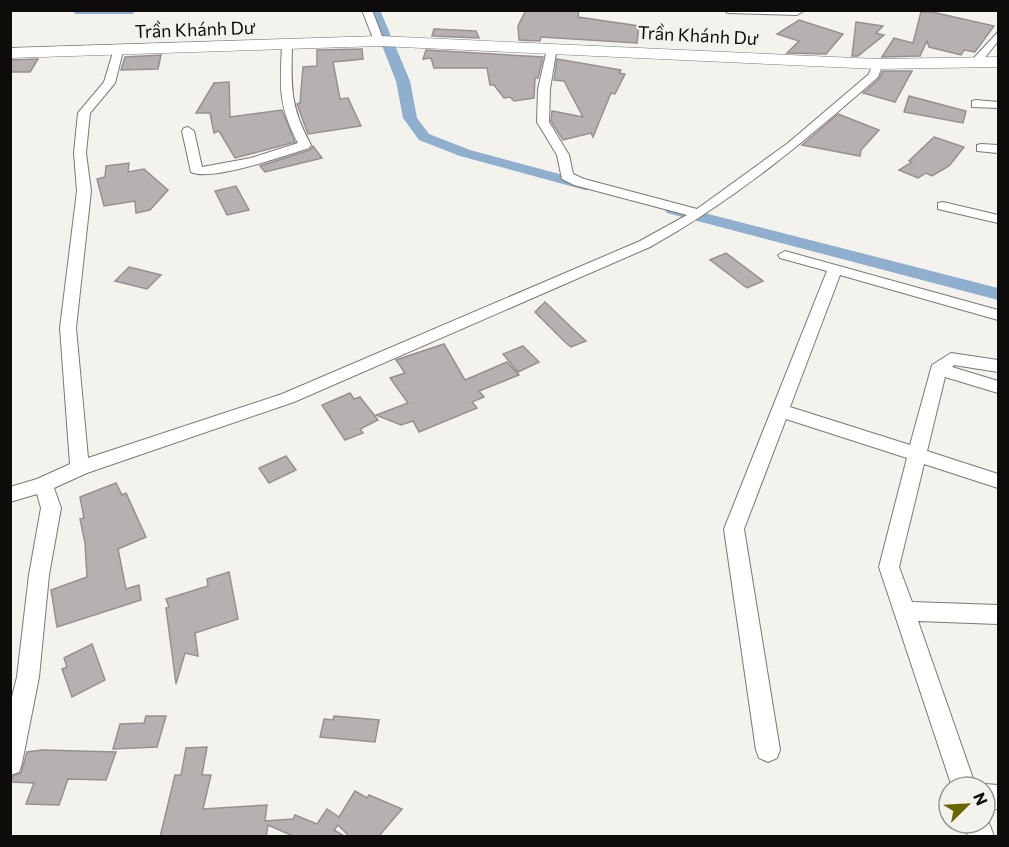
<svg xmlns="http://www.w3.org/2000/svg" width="1009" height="847" font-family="Commissioner,sans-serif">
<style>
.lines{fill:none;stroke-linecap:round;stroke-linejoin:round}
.canal{fill:#90afcf;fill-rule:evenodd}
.building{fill:#b6b0b1;stroke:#969092;stroke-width:1.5}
.street-casing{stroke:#7a7973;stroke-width:2}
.secondary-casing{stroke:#7a7973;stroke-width:1}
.street{fill:#fff;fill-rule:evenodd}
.secondary{fill:#fff;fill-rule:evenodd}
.labels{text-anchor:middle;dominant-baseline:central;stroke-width:4.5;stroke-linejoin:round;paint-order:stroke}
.far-street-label{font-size:18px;fill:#0d0c0a;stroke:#f3f2ec}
</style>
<rect width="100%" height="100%" fill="#f3f2ec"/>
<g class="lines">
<g class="canal">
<path d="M70 10H138L132 14H76Z"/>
<path d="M368 10H380L410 81 417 118 429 134 470 150 597 184 599 187 597 190H585L460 156 419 140 403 118 396 81Z"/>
<path d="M673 205 998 288V300L667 213 665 210 667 207Z"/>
</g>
</g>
<g class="building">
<path d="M526 10H579L578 17 639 26 637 43 541 37 540 41 519 40 518 26Z"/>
<path d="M921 12H932L994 26 975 52 964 50 961 55 929 47 927 41 920 56 882 57 894 38 913 43Z"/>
<path d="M799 20 843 34 826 54 787 53 799 41 777 34Z"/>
<path d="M856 22 883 26 876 33 884 35 858 56H852Z"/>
<path d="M434 29 476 31 479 38 432 36Z"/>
<path d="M362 49 363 59 333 62 340 99 348 98 361 126 308 134 297 104 300 103 303 67 317 66V50Z"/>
<path d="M426 50 543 57 538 78H535L534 98 514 101 510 97 504 98 494 85H490L487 68H434L431 58 423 59Z"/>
<path d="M161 55 158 69 121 70 125 57Z"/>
<path d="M38 59 30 72H10V60Z"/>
<path d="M557 59 621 70 619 73 625 74 615 94 611 93 593 137 591 133 563 140 551 121 552 111 583 117 564 81 554 80Z"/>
<path d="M883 71H912L895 102 863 93 879 79Z"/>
<path d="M229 82 230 117 282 110 295 142 235 158 219 131 214 133 210 113H196L214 83Z"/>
<path d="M909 96 966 111 963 123 904 112Z"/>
<path d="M838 114 879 130 861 150 860 156 802 145Z"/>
<path d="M934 137 964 147 949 166 932 176 926 173 918 178 899 170 912 162 909 161Z"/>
<path d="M313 146 322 158 265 172 260 166 310 150Z"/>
<path d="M129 163 128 172 144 169 168 190 150 210 136 213 135 201 104 206 97 179 105 177 106 166Z"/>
<path d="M236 186 249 210 227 215 215 191Z"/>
<path d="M726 253 763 281 747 288 710 260Z"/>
<path d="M129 267 161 275 147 289 115 281Z"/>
<path d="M545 302 573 329 586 341 571 347 566 343 535 312Z"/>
<path d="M444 344 465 380 507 362 519 375 479 391 484 397 472 402 477 408 419 432 413 421 401 425 376 415 408 403 390 378 405 373 396 360Z"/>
<path d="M523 346 539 362 518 372 503 354Z"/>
<path d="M350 393 354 399 360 397 378 420 360 429 363 433 345 440 322 405Z"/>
<path d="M286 456 296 470 269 483 259 468Z"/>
<path d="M116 483 122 495 126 493 146 537 118 549 126 589 139 585 141 600 57 627 51 590 87 577 85 543 80 519 84 518 80 497Z"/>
<path d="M229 572 238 619 195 633 198 656 185 653 176 684 166 608 169 607 166 599 208 586 207 579Z"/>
<path d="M92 644 105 680 72 697 62 669 67 667 64 658Z"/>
<path d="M146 716H166L157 747 113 749 120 724 144 723Z"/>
<path d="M334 716 379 720 375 742 320 737 324 719 333 720Z"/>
<path d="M207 747 202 775H211L203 809 267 805 265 821 293 819 295 815 317 824 327 809 339 817 355 791 367 798 369 795 402 809 378 837H350L338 825 334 830 346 837H295L268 825 266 837H160L175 775H181L186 748Z"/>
<path d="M42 750 116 752 106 780 68 779 59 805 26 804 34 783 11 782 13 776 21 773 27 752Z"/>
</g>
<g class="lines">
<g class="street-casing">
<g id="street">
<path d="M362 10H372L384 41 383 43 374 41Z"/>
<path d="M723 10H801L802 12 797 15 728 13Z"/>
<path d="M998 32V41L980 64H972V60Z"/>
<path d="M287 42 292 45C291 88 290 106 311 145L309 148C286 155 212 182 191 172L182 131 184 128 188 127 194 131 202 167 251 158 298 143C278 105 280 87 282 45Z"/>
<path d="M548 45 557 47 550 89 549 122 569 155 573 174 584 179 697 209 788 143 869 74 873 62 883 64 878 77C805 141 735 200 650 247L294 402 87 473 54 488 61 508 49 575 39 677 22 763 19 772 10 775V705L17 677 29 575 41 508 37 494 10 502V487L37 479 70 464 60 328 77 191 74 153 78 113 104 82 114 49 123 51 115 83 90 113 86 153 91 191 76 328 88 458 282 394 640 241 687 215 574 185 562 179 557 155 537 122 538 89Z"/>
<path d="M976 100 998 102V108L972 107V101Z"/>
<path d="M981 144 998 145V153L977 151V145Z"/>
<path d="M943 202 998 215V223L938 209V203Z"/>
<path d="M785 251 998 310V320L840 275 790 407 910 445 932 365 951 353 998 360V372L954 365 952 367 998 381V393L945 377 927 451 998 474V488L924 464 899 567 912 602 998 605V624L918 621 976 787H952L879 567 907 458 786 419 744 529 780 750 777 758 768 762 759 758 756 750 724 529 827 271 780 258 778 255Z"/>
<path d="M985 784 998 785V809L985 810V787H979Z"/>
<path d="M985 813 994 836H968L964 823H985Z"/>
</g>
</g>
<g class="secondary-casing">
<path id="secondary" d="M379 36 877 59 998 57V67L877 69 379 46 10 58V48Z"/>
</g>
<use href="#street" class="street"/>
<use href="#secondary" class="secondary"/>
</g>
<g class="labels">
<g class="far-street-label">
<text transform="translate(195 29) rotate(-2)">Trần Khánh Dư</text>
<text transform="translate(698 35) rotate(3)">Trần Khánh Dư</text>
</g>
</g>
<rect width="1009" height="847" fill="none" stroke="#0d0c0a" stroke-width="24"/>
<g transform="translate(967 805) rotate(66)"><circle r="28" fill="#f3f2ec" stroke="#979692" stroke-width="1.5"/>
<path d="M0-4.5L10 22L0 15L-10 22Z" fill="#696600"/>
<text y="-9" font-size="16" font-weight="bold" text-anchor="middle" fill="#0d0c0a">N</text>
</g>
</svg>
